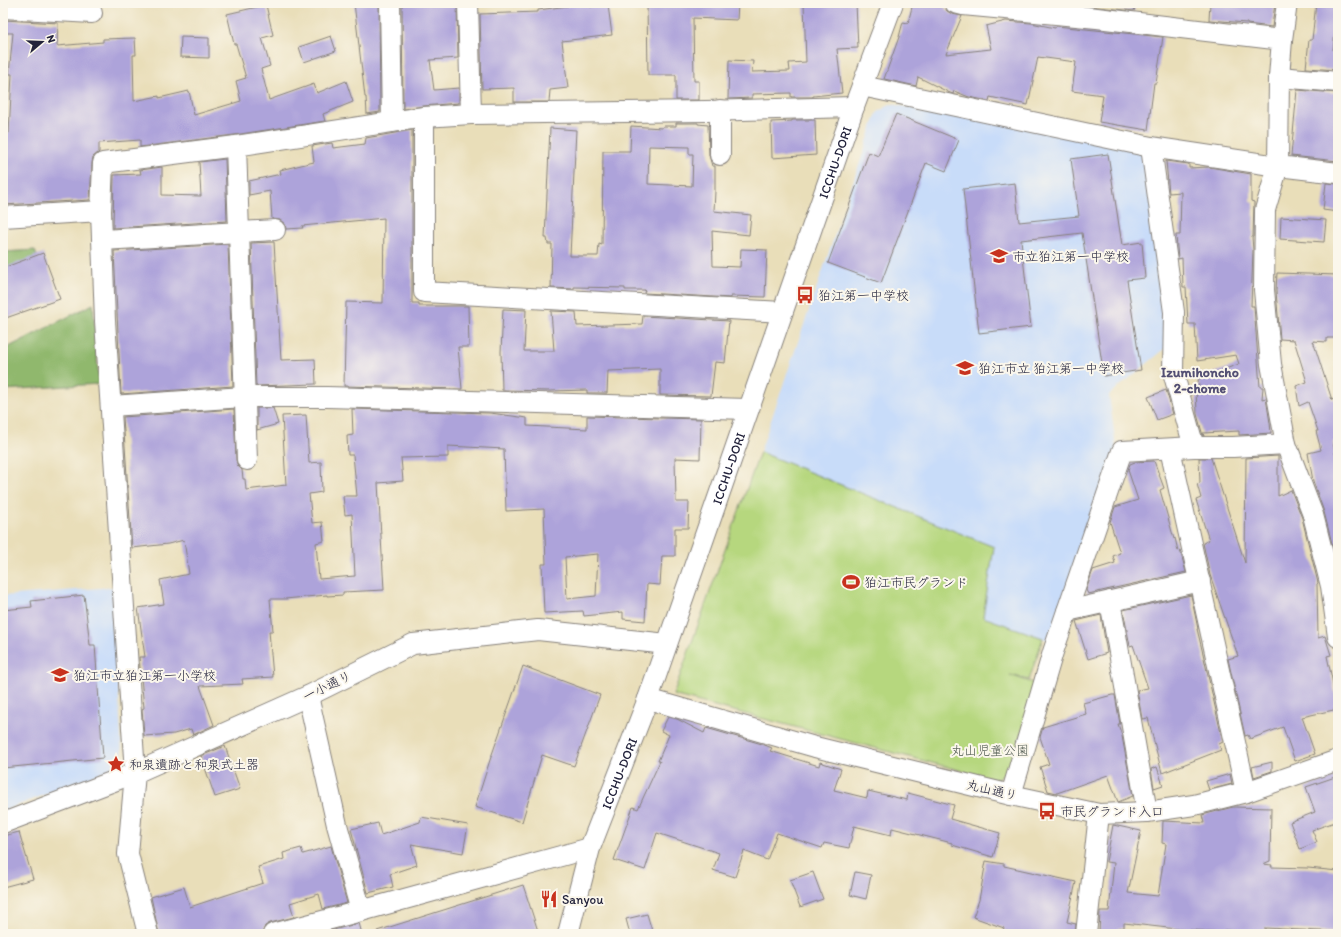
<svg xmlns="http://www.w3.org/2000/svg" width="1341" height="937" font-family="Itim,'Klee One',sans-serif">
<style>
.built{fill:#c8dcf9}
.green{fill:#b6d77e;stroke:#6c7c5c}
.forest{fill:#90b86d;stroke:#596d54}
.building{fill:#ada3da;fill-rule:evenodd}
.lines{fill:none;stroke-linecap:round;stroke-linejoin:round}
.minor-casing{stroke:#86807a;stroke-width:22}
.minor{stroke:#fff;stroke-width:20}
.labels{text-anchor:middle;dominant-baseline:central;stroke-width:4;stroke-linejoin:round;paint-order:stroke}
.street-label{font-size:13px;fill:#22223b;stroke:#fbf7ec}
.poi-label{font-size:13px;fill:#22223b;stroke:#fbf7ec;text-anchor:start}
.park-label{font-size:13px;fill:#4e584f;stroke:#fbf7ec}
.neighbourhood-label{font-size:14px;font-weight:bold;fill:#534f73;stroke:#fbf7ec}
</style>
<rect width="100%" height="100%" fill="#fbf7ec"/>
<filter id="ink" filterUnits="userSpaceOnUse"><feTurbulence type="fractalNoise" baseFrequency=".025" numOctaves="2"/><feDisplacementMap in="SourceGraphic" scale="8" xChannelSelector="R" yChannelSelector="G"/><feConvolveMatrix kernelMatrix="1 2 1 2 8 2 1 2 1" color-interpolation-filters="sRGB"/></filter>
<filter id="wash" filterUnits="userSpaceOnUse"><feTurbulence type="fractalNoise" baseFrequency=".012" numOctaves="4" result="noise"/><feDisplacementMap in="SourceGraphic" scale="16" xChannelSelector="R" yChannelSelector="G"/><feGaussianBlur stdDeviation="0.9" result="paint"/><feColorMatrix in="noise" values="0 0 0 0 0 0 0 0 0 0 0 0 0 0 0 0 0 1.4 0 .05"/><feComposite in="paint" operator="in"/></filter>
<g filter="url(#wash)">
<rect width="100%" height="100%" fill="#e9deb9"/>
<g class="built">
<path d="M890 104 1151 147 1173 342 1109 395 1116 447 1056 643 983 617 760 452 877 113Z"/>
<path d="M113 587 122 755 109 770 3 811V596Z"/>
</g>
<path class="green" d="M760 452 994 547 983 617 1043 638 1029 680 1010 675 1036 684 1013 767 997 780 673 695Z"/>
<g class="forest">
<path d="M35 250 49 297 3 318V252Z"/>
<path d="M93 304 99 384 3 390V350Z"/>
</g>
<g id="blocks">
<g class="building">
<path d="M354 3H379L380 112 367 114 366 97H365Z"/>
<path d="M402 3H457L458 58 430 60 434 90 459 88V103L423 106 403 109Z"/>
<path d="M568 3H590V7L608 5 612 35 562 41 568 88 550 90 549 102H514V88L482 89 480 14 538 12V10L568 6Z"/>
<path d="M647 3H738L737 20 693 18 694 81H699V100H676V75H648Z"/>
<path d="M804 3H856L858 48 837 49 842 93 813 96V97H791V93L752 94V98L728 99 729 60 753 61 752 72 790 71 789 63 806 62Z"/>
<path d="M913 3H937L944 6 947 11 952 14 962 16 946 54 991 49 986 26 1006 21 1031 23 1055 28 1056 26 1163 37 1156 83H1154L1148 130 1099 122 1103 95 1072 91 1076 62 1038 57 1028 105 990 97 989 101 969 97 954 91 953 94 950 93 918 77 916 86 884 79 899 37 903 22 908 23Z"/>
<path d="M1061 3H1136L1134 11Z"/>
<path d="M1210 3H1275L1272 27 1247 24V23L1209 20Z"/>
<path d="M1316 3H1338L1333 50H1338V70L1306 68 1309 40H1312Z"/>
<path d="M266 5 273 35 262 38 270 66 261 69 269 100 314 84 317 93 346 81 353 102 323 114 325 121 234 135 140 147V140L99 143V152L93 157 92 163 90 200 3 205V133H9L12 74H9L13 33H3V20L58 23 57 46 103 42V39L135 38 136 55H133L134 101 159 96V98L189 91 194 115 241 101 236 81 246 78 236 44H234L227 14Z"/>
<path d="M331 36 336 51 304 62 299 47Z"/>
<path d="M181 37 209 38V58L180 57Z"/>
<path d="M1297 90 1338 93V161L1291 156Z"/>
<path d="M896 114 959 140 946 171 926 163 881 283 828 263 869 152 878 156Z"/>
<path d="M792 120H815L816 155 772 158 771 122 792 121Z"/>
<path d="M676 123H698V124L708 125 709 155 712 166H715V191L714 211 751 215 749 235 712 231 713 266 740 267 741 249 767 250 765 297 731 296V298L644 293 645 290H625V288L574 287V289L551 288 552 244H548L547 238H545L550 128 576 130 570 256H598L599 244 602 245 603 151H630L631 126 662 128 663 126H676ZM649 146 689 147V154H693L692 186 648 184Z"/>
<path d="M412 130V303H419V306H468L469 347H458L462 389 344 386 346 302 383 303 384 218 302 226 303 228 286 229 285 224 280 220 272 219 270 191 249 195V181L281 174 280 170 314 162 312 146 332 143 333 148 365 144 366 138Z"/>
<path d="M1108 154 1122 245 1142 242 1145 278 1127 280 1141 370 1104 376 1082 233 1021 240 1031 327 979 333 963 189 1015 183 1019 222 1079 216 1071 159Z"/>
<path d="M225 159 227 221 113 228 114 175 141 174 140 170 162 167V195L201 196 199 162Z"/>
<path d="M1166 161 1189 164V168L1209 167 1251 174V201L1254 202 1253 237H1252L1253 250 1251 306H1254L1260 387H1263L1262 399 1266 398 1270 423 1271 433 1239 435V431L1203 433 1204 436H1203L1197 414 1196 387H1199L1198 379 1239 364 1236 355 1197 361 1195 324H1188L1186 287H1183L1182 258 1178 259 1176 235H1180L1181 192 1169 193Z"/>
<path d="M1326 183 1338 184V212L1323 210Z"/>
<path d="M1281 217 1326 220 1324 242 1280 239Z"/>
<path d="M274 242 281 360 315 359 316 384 256 386 251 243Z"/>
<path d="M228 244 233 386 121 394 114 251Z"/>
<path d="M43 253 60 299 3 319V268Z"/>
<path d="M1277 273 1338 275V338H1327V342L1313 341 1332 400 1338 397V441L1333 442 1338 469V567L1324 512 1313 481 1308 453 1321 450 1316 431H1318L1308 402 1299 406 1296 386 1307 382 1294 340 1280 339 1276 291Z"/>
<path d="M503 309 526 310 524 351H554L551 311 576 312 577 326 642 324 643 316 729 321 725 363 715 362 711 396 660 395V369L608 371 607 393H587V390L550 391 502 390 501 352Z"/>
<path d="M1166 390 1173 414 1157 420 1148 397Z"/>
<path d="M257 408H273L278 424 257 430Z"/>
<path d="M234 409 236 460 238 466 242 470 243 479H245L246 490 286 485 282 416 306 415 309 463 321 462 322 492 309 494 312 523 322 522 324 541 316 543 319 579 355 576 352 514 345 515 343 496H357L353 455H348L347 436 353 435 352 409 490 413 527 418V426L587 429V416L701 419 700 459 675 458 676 502H689L688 528H675V556H662L660 585 647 584 645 621 623 619V612L584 616 583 611 544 613 542 564H546L544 509 506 511 504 449 448 446V457L401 458 403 481 378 483 384 590 343 592V595L327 596V595L285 599H270L273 631H269L273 677 242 679 243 684 200 686 214 725 193 735 191 729 174 734 144 736 142 709 144 708 139 657H145L138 608 164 604 160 580 189 574 184 540 168 544 132 548 123 417ZM598 554 596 596 567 599 565 557Z"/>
<path d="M1278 456V496L1291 490 1302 518 1318 583 1317 584 1318 638 1325 636 1331 655 1327 656 1338 707V709L1302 717 1315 754 1295 761 1283 727 1250 739 1248 735 1245 736 1228 659 1238 656 1210 575 1203 543 1209 540 1196 500 1201 498 1197 484 1200 483 1199 458H1211L1245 563 1246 458Z"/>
<path d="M1154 461 1164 488 1160 490 1174 539 1175 538 1178 551 1180 550 1186 572 1088 594 1086 590 1093 570 1115 563 1113 556 1120 553 1110 522 1115 507 1138 500 1128 470 1130 464 1135 462Z"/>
<path d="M84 595 90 645H95L103 758 3 768V610L32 607 31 601Z"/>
<path d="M1191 595 1198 629H1197L1204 658 1223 742 1219 744 1221 750 1162 773 1148 718 1142 719 1137 690 1148 688 1133 645 1130 646 1123 610Z"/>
<path d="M1101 615 1107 653 1088 659 1076 621Z"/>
<path d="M523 666 600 695 574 766 542 755 522 822 475 807 490 760Z"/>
<path d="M1112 695H1115L1120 724H1118L1122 736 1133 796 1118 802 1108 775 1057 793 1048 791 1040 767 1049 764 1040 737 1043 727 1086 714 1083 703Z"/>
<path d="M668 717 677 719 704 733 706 728 762 744 772 748 770 751 819 766 820 762 841 769 834 790 867 798 868 791 907 800 908 793 954 805 950 819 1000 833 993 857 952 845V843L892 828 891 835 854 826 849 848 824 843 822 848 777 833 767 860 744 851 735 877 713 870 719 853 657 833 645 870 614 860 633 807 638 809 660 761H658L669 735 661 731Z"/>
<path d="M225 746 240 789 215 797 201 756Z"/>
<path d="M1272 762V771L1254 777 1252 767Z"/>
<path d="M1157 767 1163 785 1154 788 1151 769Z"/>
<path d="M1230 774 1232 784 1209 790 1206 781Z"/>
<path d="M1338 776V821L1312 830 1317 842 1300 849 1290 822 1315 812 1306 787Z"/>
<path d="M1233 807 1271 808 1270 861 1263 864 1272 865 1271 867 1308 868 1338 871V932L1265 928V932L1224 930V932L1177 929 1124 923V928H1118V934H1099L1100 911H1109L1114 863 1106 862 1113 825 1141 831 1128 893 1158 896 1166 844 1162 843 1163 821 1204 823 1202 815Z"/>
<path d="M421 817 468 825 463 853 411 844 417 865 390 874 393 887 368 893 351 829 378 823 381 835 420 822Z"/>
<path d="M19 832 33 879 3 887V836Z"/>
<path d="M331 846 347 903 323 909 319 894 290 903 294 917 270 923 265 926 262 934H159L151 897 184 887 190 907 263 883 258 867 284 859 283 853 301 848 303 854Z"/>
<path d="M986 861 1004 864V866L1076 882 1067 922 1076 924 1075 934H1016L1003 930 1004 928 973 917 979 900Z"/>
<path d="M813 872 823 899 800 907 790 880Z"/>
<path d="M855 872 871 875 866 899 850 895Z"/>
<path d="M523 885 539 934H378L377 931Z"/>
<path d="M647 914 653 934H630L626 919Z"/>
<path d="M359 923 362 934H330V931Z"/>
</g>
</g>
</g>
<g filter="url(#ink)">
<use href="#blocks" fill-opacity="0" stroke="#86807a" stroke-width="1"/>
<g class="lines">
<g class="minor-casing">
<g id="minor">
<path d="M390 3 392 122"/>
<path d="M468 3 471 114"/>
<path d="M955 3 963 5 1097 18 1282 40 1279 77 1278 166 1338 173"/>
<path d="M3 8 92 13"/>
<path d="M1282 40 1287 3"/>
<path d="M1279 77 1338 82"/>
<path d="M862 86 1151 147 1278 166 1265 210 1264 290 1271 364 1286 444 1233 447H1194L1122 451 1053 652 1011 795"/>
<path d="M720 110V155"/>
<path d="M424 117V292L782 312"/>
<path d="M236 146 247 460"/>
<path d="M1151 147 1174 312 1173 372 1194 447"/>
<path d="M3 217 101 211"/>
<path d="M103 240 275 230"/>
<path d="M111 406 244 397H327L748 409"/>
<path d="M1286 444 1313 515 1331 586 1338 637"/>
<path d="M1170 449 1246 792"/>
<path d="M1110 601 1147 812"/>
<path d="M1067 611 1200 581"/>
<path d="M308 696 337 825 361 911"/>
<path d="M648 699 815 747 1011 795 1099 814 1147 812 1194 805 1246 792 1338 760"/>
<path d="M3 823 135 773 308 696 413 644 538 630 667 644"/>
<path d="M148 934 128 854 135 773 105 321 101 211 103 163 236 146 424 117 471 114 706 111 854 107"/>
<path d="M273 934 361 911 590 848"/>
<path id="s1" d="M568 934 590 848 648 699 854 107 893 3"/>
<path d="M1086 934 1099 814"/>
</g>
</g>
<use href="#minor" class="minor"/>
</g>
</g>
<defs>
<g id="school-bare" transform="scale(1.38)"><path d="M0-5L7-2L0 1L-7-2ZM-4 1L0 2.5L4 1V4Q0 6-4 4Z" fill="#c8321e" stroke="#fbf7ec" stroke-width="2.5" paint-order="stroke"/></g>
<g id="bus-bare" transform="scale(1.38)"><path d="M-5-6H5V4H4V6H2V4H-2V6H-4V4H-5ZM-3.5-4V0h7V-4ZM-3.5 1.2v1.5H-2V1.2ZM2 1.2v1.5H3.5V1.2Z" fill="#c8321e" stroke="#fbf7ec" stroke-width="2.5" paint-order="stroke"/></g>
<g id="stadium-bare" transform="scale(1.38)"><path d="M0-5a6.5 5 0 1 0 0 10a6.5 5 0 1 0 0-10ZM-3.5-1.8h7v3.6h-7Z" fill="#c8321e" stroke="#fbf7ec" stroke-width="2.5" paint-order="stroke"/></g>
<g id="sight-bare" transform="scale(1.38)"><path d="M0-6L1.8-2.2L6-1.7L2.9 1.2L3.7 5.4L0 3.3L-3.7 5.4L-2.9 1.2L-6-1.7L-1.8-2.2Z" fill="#c8321e" stroke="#fbf7ec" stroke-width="2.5" paint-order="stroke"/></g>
<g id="restaurant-bare" transform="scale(1.38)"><path d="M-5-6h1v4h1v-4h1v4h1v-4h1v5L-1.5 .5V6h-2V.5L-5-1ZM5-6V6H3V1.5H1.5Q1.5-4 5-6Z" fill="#c8321e" stroke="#fbf7ec" stroke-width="2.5" paint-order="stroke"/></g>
</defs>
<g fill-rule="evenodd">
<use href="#school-bare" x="999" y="256"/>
<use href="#bus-bare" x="805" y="295"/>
<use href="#school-bare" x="965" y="368"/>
<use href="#stadium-bare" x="851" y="582"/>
<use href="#school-bare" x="60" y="675"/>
<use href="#sight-bare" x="116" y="764"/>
<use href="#bus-bare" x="1047" y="811"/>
<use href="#restaurant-bare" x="549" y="899"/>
</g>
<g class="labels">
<g class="street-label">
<text stroke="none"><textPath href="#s1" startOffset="817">ICCHU-DORI</textPath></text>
<text stroke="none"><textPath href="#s1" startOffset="493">ICCHU-DORI</textPath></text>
<text transform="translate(327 686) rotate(-26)">一小通り</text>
<text stroke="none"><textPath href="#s1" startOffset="169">ICCHU-DORI</textPath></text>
<text transform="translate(992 790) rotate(13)">丸山通り</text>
</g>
<g class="poi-label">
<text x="1012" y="256">市立狛江第一中学校</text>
<text x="818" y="295">狛江第一中学校</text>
<text x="978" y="368">狛江市立 狛江第一中学校</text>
<text x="864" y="582">狛江市民グランド</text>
<text x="73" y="675">狛江市立狛江第一小学校</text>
<text x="129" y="764">和泉遺跡と和泉式土器</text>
<text x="1060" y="811">市民グランド入口</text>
<text x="562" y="899">Sanyou</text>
</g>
<g class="park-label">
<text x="990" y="750">丸山児童公園</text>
</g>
<g class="neighbourhood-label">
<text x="1200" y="372">Izumihoncho<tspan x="1200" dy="16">2-chome</tspan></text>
</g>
</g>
<rect width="1341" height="937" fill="none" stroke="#fbf7ec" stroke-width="16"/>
<g transform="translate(42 42) rotate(71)" stroke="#fbf7ec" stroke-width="3" paint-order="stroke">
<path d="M0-3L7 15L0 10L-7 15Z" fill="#22223b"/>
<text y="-6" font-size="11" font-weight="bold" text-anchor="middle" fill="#22223b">N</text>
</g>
</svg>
